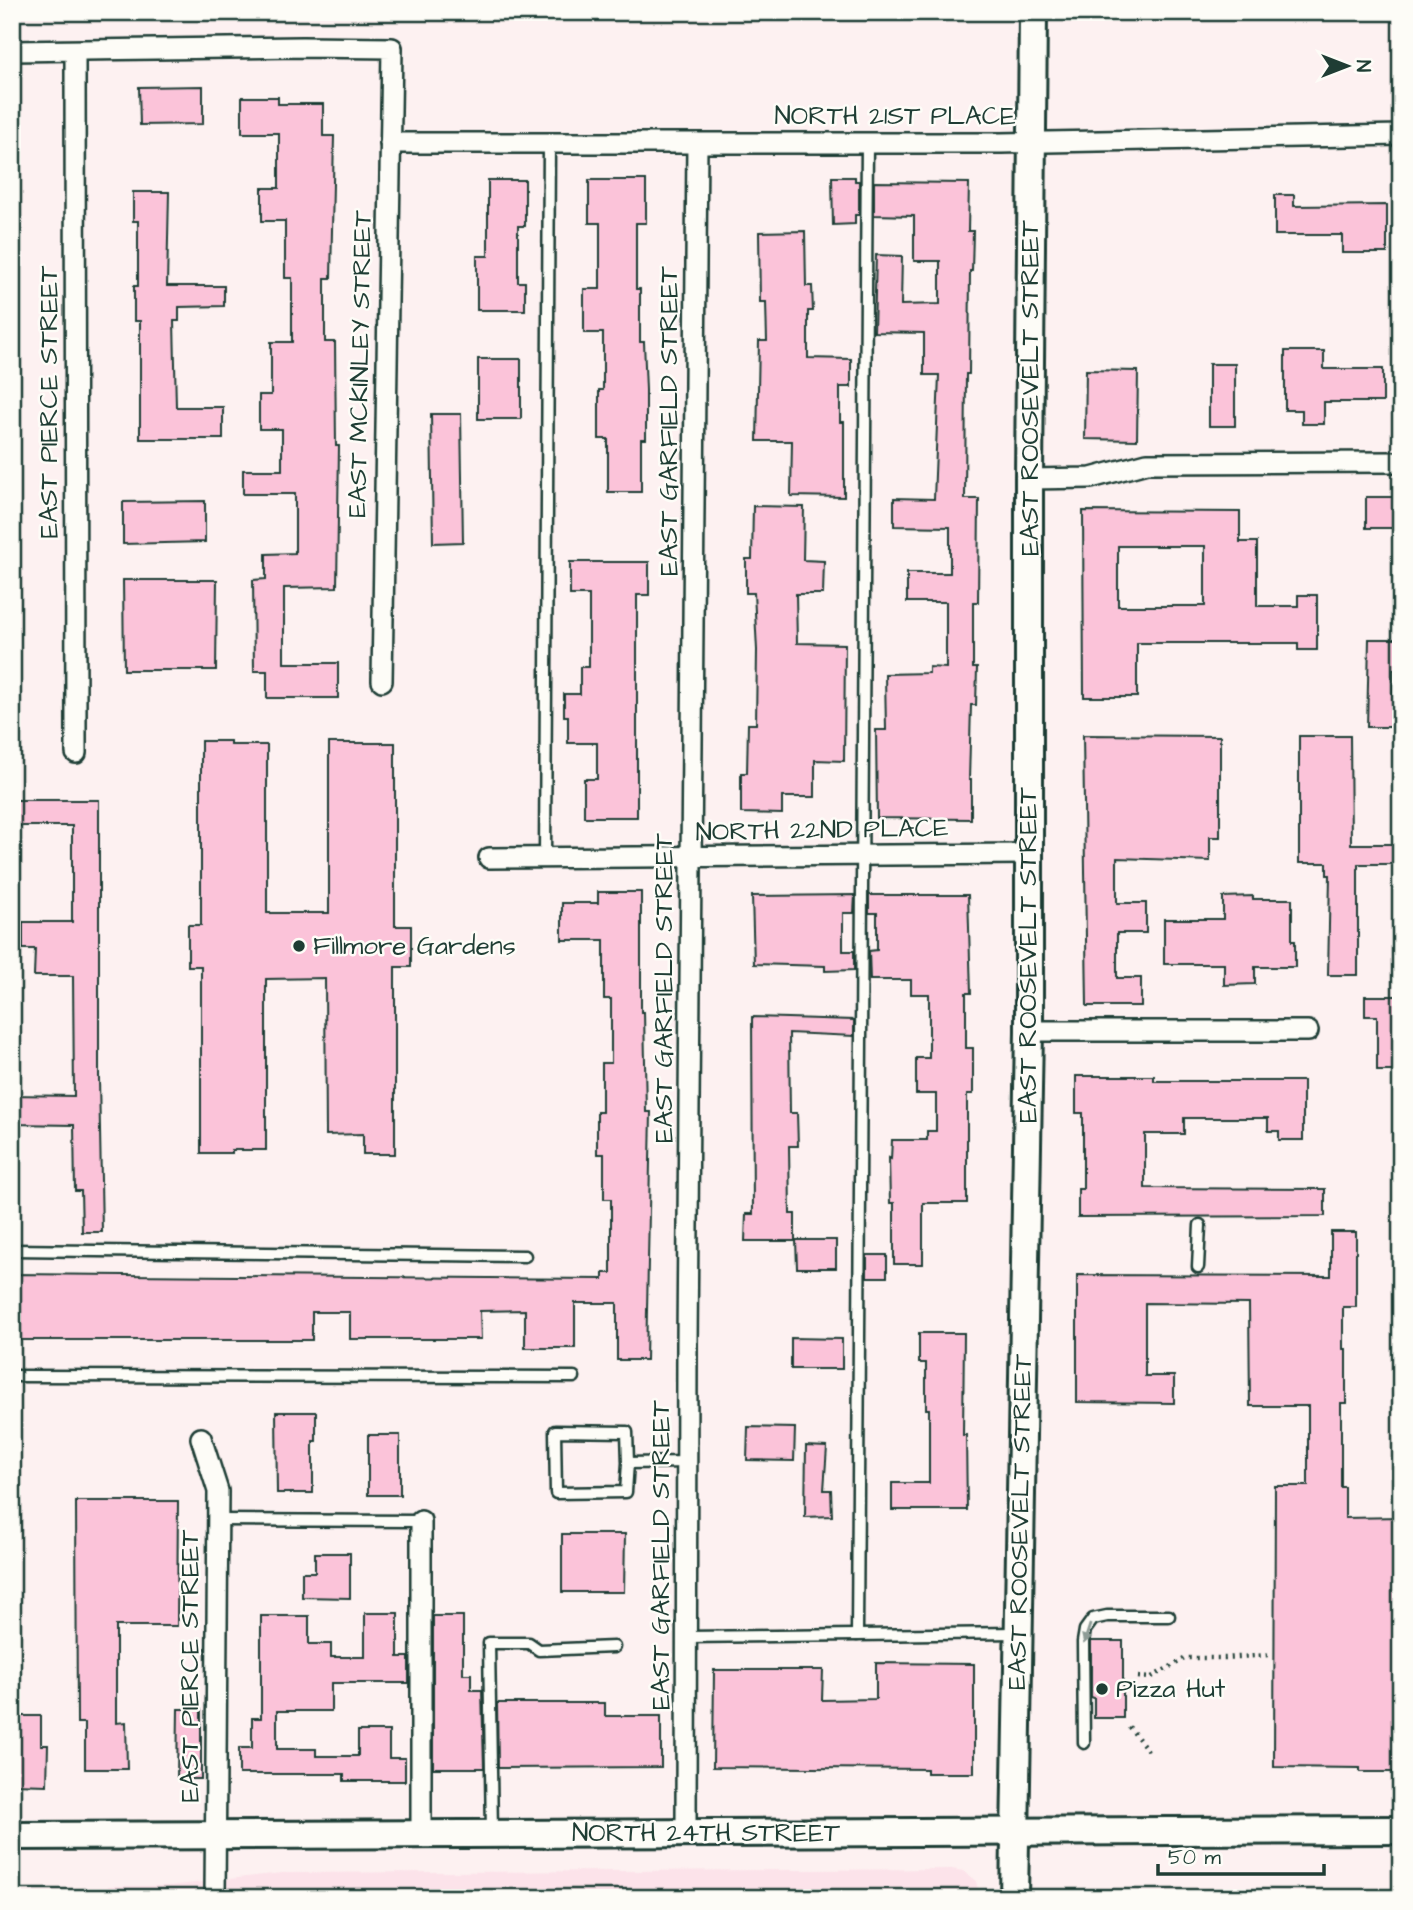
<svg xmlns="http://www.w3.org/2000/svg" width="1413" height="1910" font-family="'Architects Daughter',sans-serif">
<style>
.built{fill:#fce3ea}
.building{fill:#fbc3d9;stroke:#1f3d34;stroke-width:2;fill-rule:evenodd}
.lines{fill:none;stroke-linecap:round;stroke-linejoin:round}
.lane-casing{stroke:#1f3d34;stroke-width:15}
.street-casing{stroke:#1f3d34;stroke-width:24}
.secondary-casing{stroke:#1f3d34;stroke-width:32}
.path{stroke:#1f3d34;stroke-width:4.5;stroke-dasharray:2 5;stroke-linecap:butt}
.lane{stroke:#fdfcf7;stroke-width:10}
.street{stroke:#fdfcf7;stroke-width:19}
.secondary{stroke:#fdfcf7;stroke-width:26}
.oneway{fill:#8e9c96}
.poi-dot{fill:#1f3d34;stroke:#fdfcf7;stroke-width:2.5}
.labels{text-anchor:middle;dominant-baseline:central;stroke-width:5;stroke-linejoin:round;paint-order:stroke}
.street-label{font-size:26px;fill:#1f3d34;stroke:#fdfcf7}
.poi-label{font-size:26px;fill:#1f3d34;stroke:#fdfcf7;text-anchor:start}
</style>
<rect width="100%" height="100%" fill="#fdf1f1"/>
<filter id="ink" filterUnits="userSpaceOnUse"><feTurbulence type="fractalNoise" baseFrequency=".0143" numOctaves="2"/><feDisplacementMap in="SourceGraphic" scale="14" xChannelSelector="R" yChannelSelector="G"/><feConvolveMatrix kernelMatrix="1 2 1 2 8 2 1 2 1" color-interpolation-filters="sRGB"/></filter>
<g filter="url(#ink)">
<path class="built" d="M952 1869 963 1871 976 1881 980 1898H107L108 1886H168L282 1873Z"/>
<g class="building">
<path d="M203 86V124L140 125 139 87Z"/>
<path d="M242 97H278V104H323V136H334L331 278H325V342H335L336 446H339L337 587 284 588V663H338V698H267V671H254L253 580 266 579V554L295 553V494H243V470H282V429H259V395H271V342H292V278H285V221H262V188H279V133H242Z"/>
<path d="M832 177H855V181H859V215H855V224L833 225Z"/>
<path d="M488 180H525V226H518V282H525V310H477V256H488Z"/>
<path d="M589 180H646V223H636V289H640V342H644L646 390V439H641V492H608V439H599V390H603V333H584V289H600V223H589Z"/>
<path d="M874 182 969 183 968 231H973L972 271H970L969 374H966L965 499H979L978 602H973V668H977L976 705H971L969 780H971V819L877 818 876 730H886L885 674 929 673V667L946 668V602H907V573H950V527L894 526V498L934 499 939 375H924V333L874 332 876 255 902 256 901 305 940 304V261H914V216L874 215Z"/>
<path d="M133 192H169L167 286H224V306L179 307V321H174L176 407H223V439H140V321H134V286H138V221H133Z"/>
<path d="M1275 195H1294V206L1387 205V253H1342V235H1275Z"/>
<path d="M805 231 806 286H812L813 311H808V358L851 359V387H840V422H844V497L791 496 792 441H757L759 341H767L766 302H760L759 232Z"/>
<path d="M1285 351H1324V369H1383V402H1324V424H1302V410H1285Z"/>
<rect x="478" y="359" width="43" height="60"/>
<rect x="1209" y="364" width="26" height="62"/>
<path d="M1086 370 1138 371 1137 440 1085 439Z"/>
<path d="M431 414H461L463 542 433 543Z"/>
<rect x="1366" y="497" width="35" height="31"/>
<path d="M205 501V542L123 544V502Z"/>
<path d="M753 506 804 507 803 560 824 561 823 594H796L797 643 845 644 844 761 815 760V797H782V814L741 813V773H747L748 724H756L757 650 754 593H746V559H752Z"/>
<path d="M1083 511 1240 512V542H1257V606H1298V595H1317V650H1298V643H1137V697H1084ZM1118 546H1205V606H1118Z"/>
<path d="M570 562H649V595H637V817H584V779H597V743H568V716H564V694H580V667H589V595H570Z"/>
<path d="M123 580H217L216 670H124Z"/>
<path d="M1369 639H1399V669H1393V727H1367Z"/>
<path d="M1083 735 1220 736V837H1210V861L1117 858V903H1146V933H1117V978H1141V1006H1087Z"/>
<path d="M1299 736H1350L1351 844H1401V864H1358V975H1328L1330 875H1327V863H1299Z"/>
<path d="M201 741H230V745H267V913H329V743H395V926H411V967H395V1154H363V1134L326 1135 325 978 266 979V1150H232V1153H201V966H188V925H201Z"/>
<path d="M12 800H99V1079L102 1232H82L81 1191H75L74 1125 12 1124V1095L74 1096 73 976H34L35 949H23V922H72V826H12Z"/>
<path d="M598 892H641V1012H644L646 1112H651L646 1360H617V1303H575V1348H525V1310L480 1311 481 1339H350V1312H312V1340H12V1274L603 1279V1273H611V1199H604V1154H597V1112H602V1063H611V999H604V940H562V903H598Z"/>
<path d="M855 895 854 913H843V951H854V970L825 971V966L754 964 752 896Z"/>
<path d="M869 895H968L971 993H966V1048H973V1094H967V1203H923V1264H894V1203H890L889 1158 891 1159 892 1140H927V1131H936V1094H916V1058H929V994H911V980H870L869 951 877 950V913H869Z"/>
<path d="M1253 896V899H1292V941H1295V967H1255V984L1224 985V964H1164V919H1223V897Z"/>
<path d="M1365 996H1401V1071H1377V1016H1365Z"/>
<path d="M752 1017 854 1020V1036L789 1033 790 1113H797L798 1146H789L790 1214H795V1241H745L746 1214H753Z"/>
<path d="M1076 1076H1154V1081H1303V1140H1279V1131H1268V1118H1184V1134H1145V1188L1325 1189V1216L1078 1217V1189H1083V1113H1076Z"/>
<path d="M1331 1232H1356V1307H1343V1349H1346V1403H1341V1487H1345V1518L1401 1517V1772H1360V1768L1274 1767 1275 1486H1308V1406H1250L1249 1304 1145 1303V1376H1174V1403L1077 1402V1275L1331 1276Z"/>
<path d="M796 1240H836V1268H797Z"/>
<rect x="867" y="1255" width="20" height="22"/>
<path d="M919 1333H964L963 1435H966L967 1510H892V1483H929V1409H926V1363H919Z"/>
<path d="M791 1338 842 1339V1369H791Z"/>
<path d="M276 1412H316V1441H313V1493H277Z"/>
<path d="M748 1427 795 1428 794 1461 747 1460Z"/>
<rect x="368" y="1435" width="32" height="60"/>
<path d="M806 1446 827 1447 824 1490H831L832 1516 805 1517Z"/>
<path d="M76 1501H178L177 1626H116V1723L126 1722 127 1769H85V1723H77Z"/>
<path d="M562 1534H625L624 1592H562Z"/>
<path d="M315 1553H350V1598L302 1597V1572H315Z"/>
<path d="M365 1613H398V1657H409V1683H331V1711H277V1749H316V1756H358V1731H389V1758H405V1781H344V1774H239V1748H252V1718H261V1616H309V1644H331V1657H365Z"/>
<path d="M433 1616H463V1674H471V1690H482L484 1768H433Z"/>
<path d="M1091 1641H1123V1718H1094V1698L1091 1697Z"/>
<path d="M876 1663 974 1664V1773H927V1769L713 1767 714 1670H823L822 1700 876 1699Z"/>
<path d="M497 1703H605V1716H661V1767L498 1768Z"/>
<path d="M178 1709H201V1779H177Z"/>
<path d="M13 1716H41V1745H48L47 1785 13 1784Z"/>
</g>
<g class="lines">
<g class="lane-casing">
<g id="lane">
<path d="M867 142 857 1635 1015 1633"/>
<path d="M545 858 549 143"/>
<path d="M12 1250 525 1256"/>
<path d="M1198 1267 1200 1225"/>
<path d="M12 1376 574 1377"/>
<path d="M628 1463 626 1492 556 1493 555 1431 627 1432 628 1463 687 1462"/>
<path d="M217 1520 421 1521"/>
<path d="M687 1637 857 1635"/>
<path d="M1084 1743 1083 1642 1085 1630 1093 1619 1107 1616H1169"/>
<path d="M492 1833 489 1643H529L539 1650 614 1647"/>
</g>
</g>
<g class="street-casing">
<g id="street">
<path d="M12 51 302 47 392 48 382 681"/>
<path d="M75 51 76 753"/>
<path d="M390 143H1001L1401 135"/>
<path d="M1029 479 1091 478 1147 463 1401 462"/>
<path d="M489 858 1029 854"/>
<path d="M1029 1031H1308"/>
<path d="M201 1438 218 1491 215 1898"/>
<path d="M421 1521V1834"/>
<path d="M686 1833 687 1343 697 143"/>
</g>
</g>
<g class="secondary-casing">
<g id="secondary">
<path d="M12 1836 1401 1830"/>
<path d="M1014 1898 1029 1031V479L1033 12"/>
</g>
</g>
<g class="path">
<path d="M1138 1677 1150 1678 1186 1658H1225L1268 1655"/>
<path d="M1129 1727 1147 1749 1148 1754"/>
</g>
<use href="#lane" class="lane"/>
<use href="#street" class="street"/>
<use href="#secondary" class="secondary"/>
</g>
<defs><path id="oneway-solid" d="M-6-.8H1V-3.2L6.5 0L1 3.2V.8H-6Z" transform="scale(1.75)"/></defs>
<use class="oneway" href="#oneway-solid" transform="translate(1087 1634) rotate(108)"/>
</g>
<g class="poi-dot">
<circle cx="299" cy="946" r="7"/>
<circle cx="1102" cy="1689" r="7"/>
</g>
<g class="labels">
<g class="street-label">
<text x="895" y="116">NORTH 21ST PLACE</text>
<text transform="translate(360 364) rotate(-89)">EAST MCKINLEY STREET</text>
<text transform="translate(1030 388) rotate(-90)">EAST ROOSEVELT STREET</text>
<text transform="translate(49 402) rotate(-90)">EAST PIERCE STREET</text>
<text transform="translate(669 421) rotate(-90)">EAST GARFIELD STREET</text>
<text transform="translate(822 830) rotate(-1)">NORTH 22ND PLACE</text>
<text transform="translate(1028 955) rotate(-90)">EAST ROOSEVELT STREET</text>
<text transform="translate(664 988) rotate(-90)">EAST GARFIELD STREET</text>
<text transform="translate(1020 1522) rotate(-89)">EAST ROOSEVELT STREET</text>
<text transform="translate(661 1555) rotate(-90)">EAST GARFIELD STREET</text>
<text transform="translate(190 1666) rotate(-90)">EAST PIERCE STREET</text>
<text x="706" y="1833">NORTH 24TH STREET</text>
</g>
<g class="poi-label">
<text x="313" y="946">Fillmore Gardens</text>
<text x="1116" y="1689">Pizza Hut</text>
</g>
</g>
<rect width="1413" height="1910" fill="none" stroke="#fdfcf7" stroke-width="42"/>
<rect x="21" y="21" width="1371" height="1868" fill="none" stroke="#1f3d34" stroke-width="2.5" filter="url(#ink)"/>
<g transform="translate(1347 66) rotate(90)" stroke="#fdfcf7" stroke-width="5" paint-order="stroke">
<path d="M0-5L12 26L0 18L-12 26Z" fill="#1f3d34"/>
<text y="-10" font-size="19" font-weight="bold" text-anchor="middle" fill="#1f3d34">N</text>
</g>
<path d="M1158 1864v10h166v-10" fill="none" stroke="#1f3d34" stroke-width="3.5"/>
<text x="1168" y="1864" font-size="21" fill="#1f3d34" stroke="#fdfcf7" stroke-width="5" paint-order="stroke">50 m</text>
</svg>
